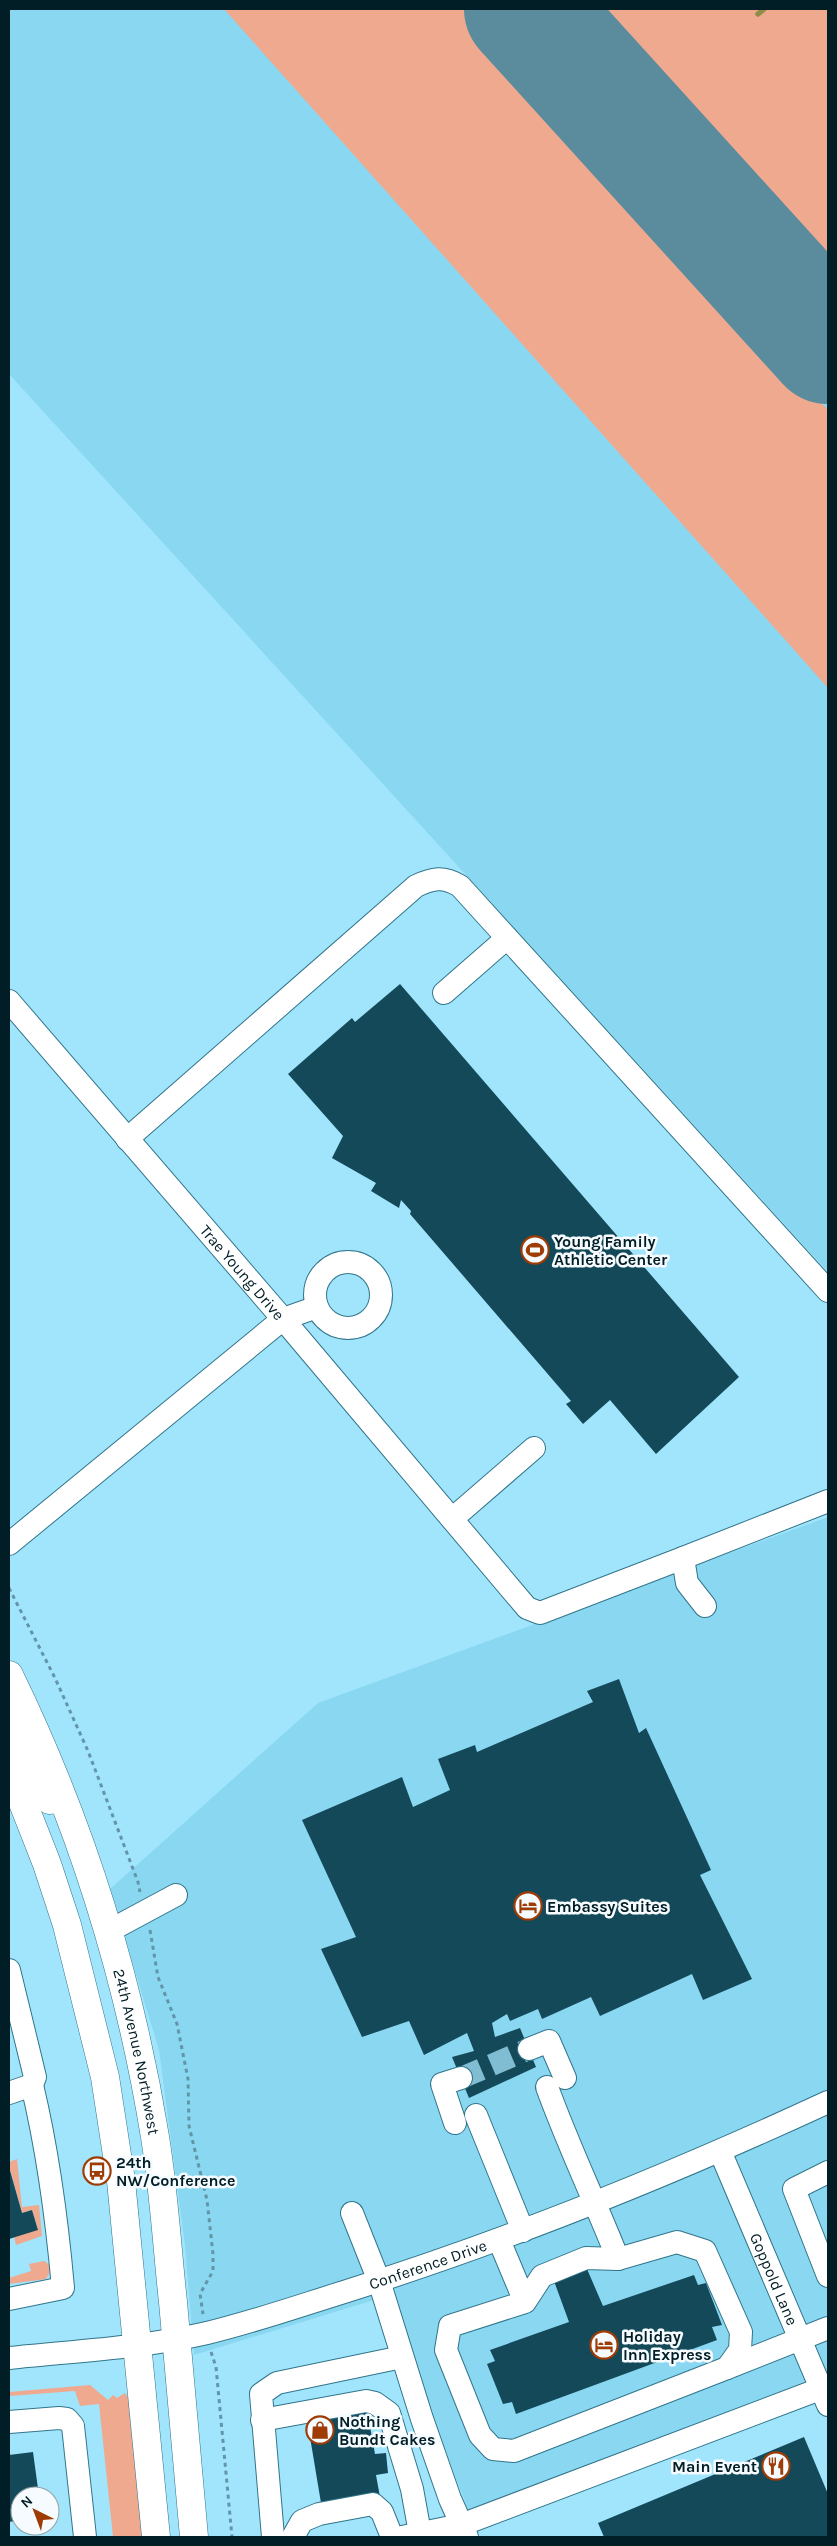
<svg xmlns="http://www.w3.org/2000/svg" width="837" height="2546" font-family="Karla,sans-serif">
<style>
.built{fill:#8ad7f2}
.green{fill:#efa98e}
.lines{fill:none;stroke-linecap:round;stroke-linejoin:round}
.stream{stroke:#8f8e48;stroke-width:5.5}
.runway{stroke:#5a8c9d;stroke-width:122}
.building{fill:#144959}
.minor-tunnel{stroke:#81bdd2;stroke-width:22;stroke-dasharray:22 11;stroke-linecap:butt}
.minor-casing{stroke:#31758a;stroke-width:24}
.major-casing{stroke:#31758a;stroke-width:29}
.path{stroke:#6195a7;stroke-width:3;stroke-dasharray:4 4;stroke-linecap:butt}
.minor{stroke:#fff;stroke-width:22}
.major{stroke:#fff;stroke-width:28}
.labels{text-anchor:middle;dominant-baseline:central;stroke-width:5;stroke-linejoin:round;paint-order:stroke}
.poi-label{font-size:16px;font-weight:bold;fill:#011d25;stroke:#f5fbfe;text-anchor:start}
.street-label{font-size:16px;fill:#011d25;stroke:#f5fbfe}
</style>
<rect width="100%" height="100%" fill="#a1e5fd"/>
<g class="built">
<path d="M9 9H828V1272L9 374Z"/>
<path d="M828 1517V2388L475 2528 387 2296 194 2355 185 2245 159 2050 110 1889 318 1703Z"/>
</g>
<g class="green">
<path d="M224 9H463L828 410V688Z"/>
<path d="M576 9H828V286Z"/>
<path d="M17 2159 22 2207 39 2205 42 2236 16 2245 14 2237 38 2229 32 2210 22 2213 9 2166V2162Z"/>
<path d="M44 2261 50 2265V2272L46 2279 9 2284V2278L31 2271 29 2264Z"/>
<path d="M90 2385 108 2400 113 2395 117 2398 125 2393 130 2401 144 2537H113L99 2404 80 2406 75 2391 9 2396V2392Z"/>
</g>
<g class="lines">
<path class="stream" d="M758 14 764 9"/>
<path class="runway" d="M525 9 828 343"/>
</g>
<g class="building">
<path d="M400 984 739 1377 656 1454 610 1400 583 1424 566 1404 571 1401 410 1214 411 1211 401 1200 399 1208 371 1191 376 1183 332 1158 343 1136 288 1074 352 1018 355 1022Z"/>
<path d="M619 1679 639 1733 646 1728 711 1870 700 1875 752 1979 703 2000 692 1974 600 2016 591 1997 542 2019 538 2009 510 2021 507 2014 492 2023 495 2037 520 2028 536 2067 469 2098 452 2057 474 2051 467 2033 424 2055 409 2021 362 2037 321 1949 356 1937 302 1820 402 1777 413 1807 450 1790 438 1759 475 1745 477 1752 593 1702 587 1691Z"/>
<path d="M9 2167 22 2213 32 2210 38 2230 9 2239Z"/>
<path d="M587 2269 603 2306 694 2275 698 2285 706 2283 722 2325 712 2327 717 2340 516 2414 512 2402 503 2404 487 2364 495 2361 490 2350 569 2322 554 2281Z"/>
<path d="M367 2410 375 2454 386 2453 388 2473 376 2475 380 2497 322 2509 307 2419Z"/>
<path d="M804 2437 828 2494V2537H604L598 2523Z"/>
<path d="M33 2452 39 2496H20V2520L9 2522V2455Z"/>
</g>
<g class="lines">
<path class="minor-tunnel" d="M461 2078 529 2049"/>
<g class="minor-casing">
<g id="minor">
<path d="M444 993 507 938"/>
<path id="s1" d="M9 1001 283 1319 9 1544"/>
<path d="M127 1139 416 886C433 878 443 876 460 886L828 1291"/>
<circle cx="348" cy="1295" r="33"/>
<path d="M317 1307 283 1319 527 1608 540 1613 683 1558 687 1583 705 1606"/>
<path d="M452 1519 534 1448"/>
<path d="M683 1558 828 1501"/>
<path d="M109 1931 176 1895"/>
<path d="M9 1970 35 2077 32 2085 9 2093"/>
<path d="M529 2049 549 2041 565 2078"/>
<path d="M547 2087C568 2145 595 2201 618 2259"/>
<path d="M476 2115 523 2231"/>
<path d="M455 2123 442 2084 461 2078"/>
<path id="s2" d="M720 2151 828 2405"/>
<path d="M828 2172 794 2189 828 2276"/>
<path d="M352 2213 379 2281 422 2419 450 2499 467 2537"/>
<path d="M499 2240 525 2302 450 2326 446 2350 480 2435 493 2449 514 2451 727 2368 740 2350 741 2332 705 2251 677 2242 618 2259 586 2258 542 2276 525 2302"/>
<path d="M9 2299 63 2288C57 2220 48 2152 32 2085"/>
<path id="s3" d="M9 2358C74 2351 142 2348 207 2333 253 2322 299 2306 344 2292 510 2240 670 2175 828 2102"/>
<path d="M727 2368 828 2328"/>
<path d="M262 2420 366 2401 375 2403 389 2413 412 2489 420 2533"/>
<path d="M9 2422 59 2418 67 2419 73 2426 85 2537"/>
<path d="M273 2537 261 2394 277 2383 402 2357"/>
<path d="M293 2537 302 2521 319 2514 373 2504 382 2512 392 2537"/>
<path d="M402 2537 461 2525 820 2389"/>
</g>
</g>
<g class="major-casing">
<g id="major">
<path id="s4" d="M9 1675C80 1821 129 1977 155 2137 164 2192 167 2247 173 2302 180 2380 187 2459 194 2537"/>
<path d="M9 1723 34 1776 50 1800"/>
<path d="M9 1767 47 1864 67 1925 105 2077 121 2181 156 2537"/>
</g>
</g>
<g class="path">
<path d="M9 1588 55 1678 88 1751 138 1882 140 1892"/>
<path d="M150 1930 158 1977 177 2024 188 2079 189 2126 207 2200 213 2254V2271L200 2294 203 2314"/>
<path d="M211 2352 216 2367 232 2537"/>
</g>
<use href="#minor" class="minor"/>
<use href="#major" class="major"/>
</g>
<defs>
<g id="stadium-ring" transform="scale(1.4375)"><circle r="9.5" fill="#f5fbfe" stroke="#9f3b05" stroke-width="1.5"/><path d="M0-5a6.5 5 0 1 0 0 10a6.5 5 0 1 0 0-10ZM-3.5-1.8h7v3.6h-7Z" fill="#9f3b05"/></g>
<g id="hotel-ring" transform="scale(1.4375)"><circle r="9.5" fill="#f5fbfe" stroke="#9f3b05" stroke-width="1.5"/><path d="M-6-4.5h1.5V1H6V5H4.5V3h-9V5H-6ZM-4 0a1.8 1.8 0 1 1 3.6 0ZM.5 0V-2.5h3Q6-2.5 6 0Z" fill="#9f3b05"/></g>
<g id="bus-ring" transform="scale(1.4375)"><circle r="9.5" fill="#f5fbfe" stroke="#9f3b05" stroke-width="1.5"/><path d="M-5-6H5V4H4V6H2V4H-2V6H-4V4H-5ZM-3.5-4V0h7V-4ZM-3.5 1.2v1.5H-2V1.2ZM2 1.2v1.5H3.5V1.2Z" fill="#9f3b05"/></g>
<g id="shop-ring" transform="scale(1.4375)"><circle r="9.5" fill="#f5fbfe" stroke="#9f3b05" stroke-width="1.5"/><path d="M-5-2.5h2.3a2.7 3.5 0 0 1 5.4 0H5L5.5 6h-11ZM-1.5-2.5h3a1.5 2.3 0 0 0-3 0Z" fill="#9f3b05"/></g>
<g id="restaurant-ring" transform="scale(1.4375)"><circle r="9.5" fill="#f5fbfe" stroke="#9f3b05" stroke-width="1.5"/><path d="M-5-6h1v4h1v-4h1v4h1v-4h1v5L-1.5 .5V6h-2V.5L-5-1ZM5-6V6H3V1.5H1.5Q1.5-4 5-6Z" fill="#9f3b05"/></g>
</defs>
<g fill-rule="evenodd">
<use href="#stadium-ring" x="535" y="1250"/>
<use href="#hotel-ring" x="528" y="1906"/>
<use href="#bus-ring" x="97" y="2171"/>
<use href="#hotel-ring" x="604" y="2345"/>
<use href="#shop-ring" x="320" y="2430"/>
<use href="#restaurant-ring" x="776" y="2466"/>
</g>
<g class="labels">
<g class="poi-label">
<text x="554" y="1241">Young Family<tspan x="554" dy="18">Athletic Center</tspan></text>
<text x="547" y="1906">Embassy Suites</text>
<text x="116" y="2162">24th<tspan x="116" dy="18">NW/Conference</tspan></text>
<text x="623" y="2336">Holiday<tspan x="623" dy="18">Inn Express</tspan></text>
<text x="339" y="2421">Nothing<tspan x="339" dy="18">Bundt Cakes</tspan></text>
<text x="757" y="2466" text-anchor="end">Main Event</text>
</g>
<g class="street-label">
<text stroke="none"><textPath href="#s1" startOffset="358">Trae Young Drive</textPath></text>
<text stroke="none"><textPath href="#s4" startOffset="399">24th Avenue Northwest</textPath></text>
<text stroke="none"><textPath href="#s3" startOffset="431">Conference Drive</textPath></text>
<text stroke="none"><textPath href="#s2" startOffset="139">Goppold Lane</textPath></text>
</g>
</g>
<rect width="837" height="2546" fill="none" stroke="#011d25" stroke-width="20"/>
<g transform="translate(35 2511) rotate(318)"><circle r="24" fill="#f5fbfe" stroke="#93a2a7"/>
<path d="M0-4L9 19L0 12L-9 19Z" fill="#9f3b05"/>
<text y="-8" font-size="14" font-weight="bold" text-anchor="middle" fill="#011d25">N</text>
</g>
</svg>
